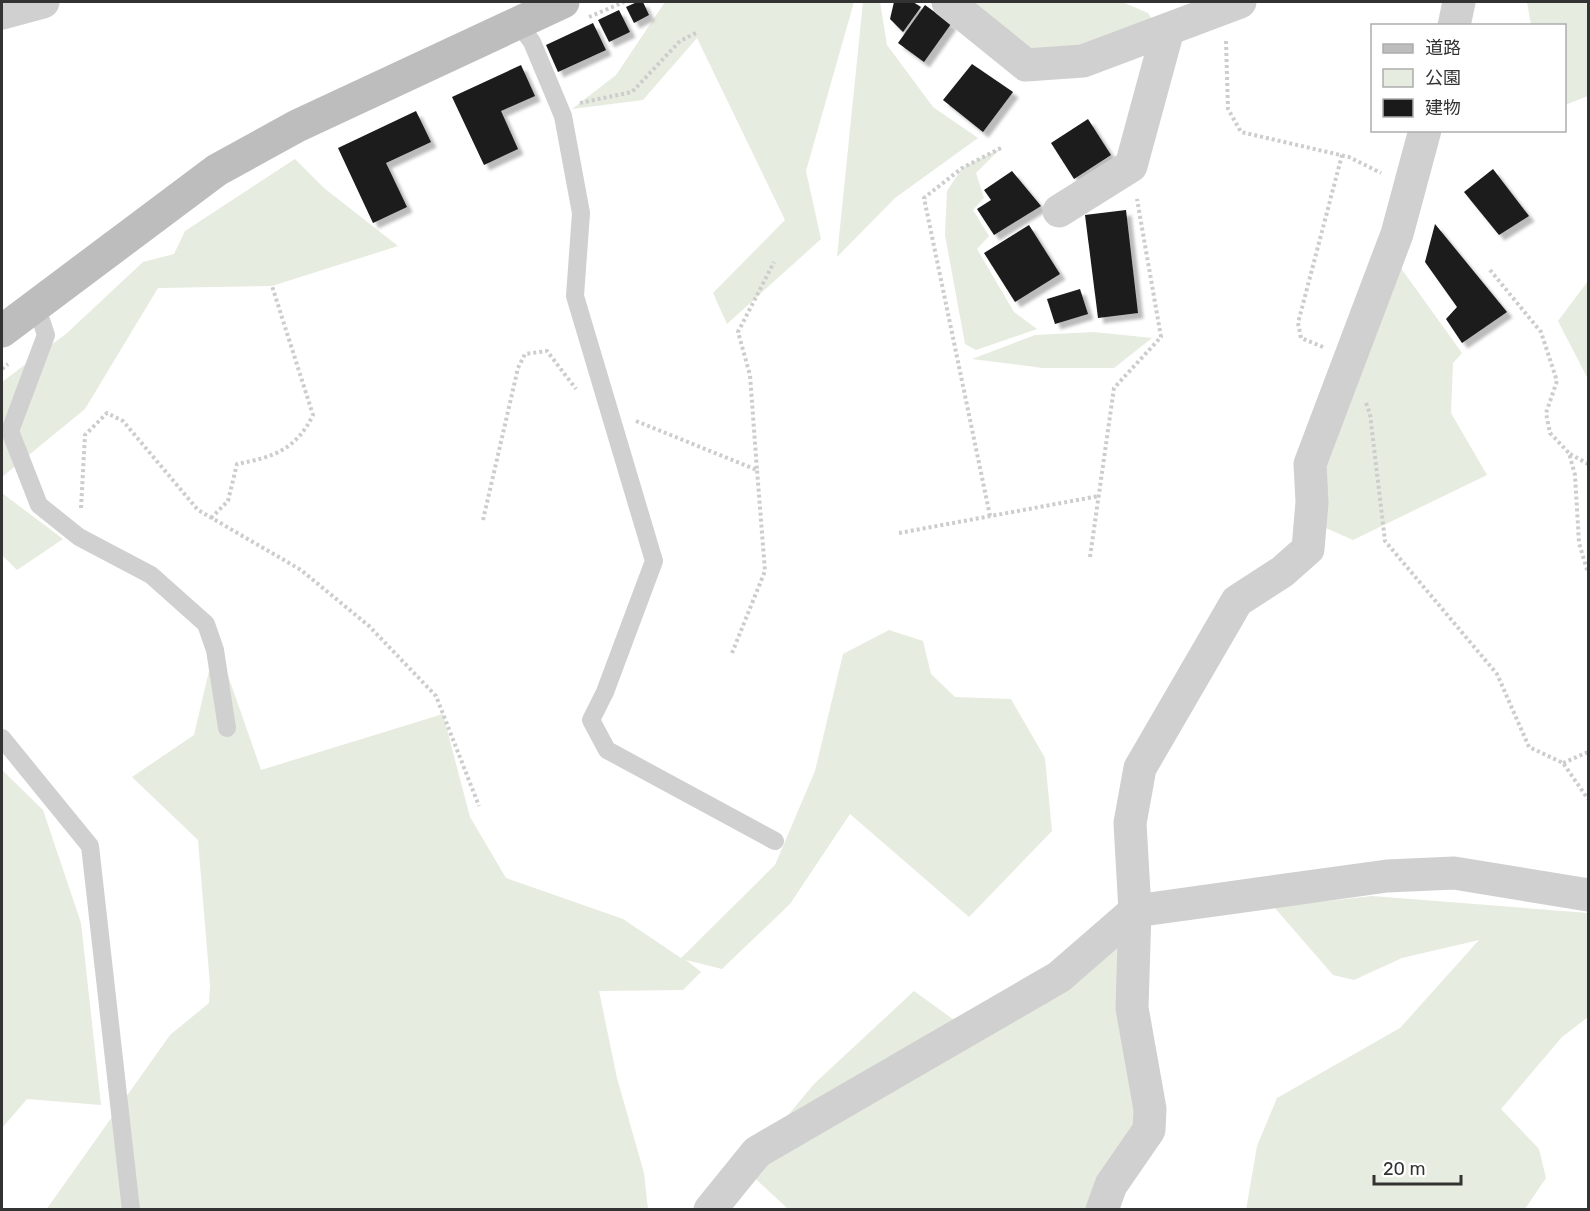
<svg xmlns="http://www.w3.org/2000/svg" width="1590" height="1211" font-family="Rubik,'Noto Sans JP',sans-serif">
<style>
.green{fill:#e6ecdf}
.building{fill:#1a1a1a;filter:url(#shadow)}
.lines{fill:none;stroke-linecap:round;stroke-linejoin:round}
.path{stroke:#cdcdcd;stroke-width:4;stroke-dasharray:3 3;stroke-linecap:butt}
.lane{stroke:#d0d0d0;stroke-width:18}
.street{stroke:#d0d0d0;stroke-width:33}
.secondary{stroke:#bdbdbd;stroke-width:33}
</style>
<defs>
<filter id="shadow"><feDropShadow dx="5.5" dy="5.5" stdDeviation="1.5" flood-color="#0004"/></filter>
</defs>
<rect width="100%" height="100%" fill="#fff"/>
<g class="green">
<path d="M665 2H854L806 171 821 239 727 324 713 293 785 220 697 38 643 100 572 109 616 75Z"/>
<path d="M863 2H880L887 45 933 107 978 138 895 198 837 257Z"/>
<path d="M948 2H1122L1148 13 1160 33 1026 65Z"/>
<path d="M1527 2H1588V96L1565 105 1564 26 1531 25Z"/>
<path d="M1001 148 976 173 984 198 973 210 989 236 977 249 1014 312 1037 329 976 350 965 344 945 235 947 191 962 168Z"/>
<path d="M295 159 324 188 398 246 272 286 158 288 85 409 2 477V382L67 333 143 262 174 254 185 231Z"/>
<path d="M1390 253 1462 353 1453 363 1451 413 1487 475 1353 540 1310 521Z"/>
<path d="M1588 281V379L1558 321Z"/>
<path d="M1094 332 1152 338 1114 368H1043L972 359 1035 335Z"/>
<path d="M2 493 63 539 17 570 2 555Z"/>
<path d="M889 630 923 641 931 674 955 697 1011 699 1045 758 1052 831 969 917 850 814 790 904 722 969 686 960 701 972 683 990 599 991 617 1078 644 1173 648 1209 46 1210 170 1035 209 1003 210 985 198 840 132 777 194 735 216 641 261 770 443 714 470 817 506 878 623 919 681 958 775 865 815 771 843 654Z"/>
<path d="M2 770 43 810 81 923 101 1105 27 1099 2 1128Z"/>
<path d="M1372 896 1588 913V1017L1562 1037 1501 1109 1539 1149 1546 1178 1525 1209 1246 1210 1257 1146 1277 1098 1400 1028 1479 940 1402 958 1354 980 1333 975 1274 907Z"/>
<path d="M1129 916 1150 1109 1093 1209H788L744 1168 814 1084 914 991 961 1025Z"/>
</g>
<g class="building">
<path d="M637 2H643L649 15 634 23 626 7Z"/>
<path d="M894 2H913L921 7 903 32 890 19Z"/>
<path d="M925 5 951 24 924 62 898 43Z"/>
<path d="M619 10 630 32 609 42 598 20Z"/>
<path d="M593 23 606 50 558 72 546 45Z"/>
<path d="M972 64 1013 92 983 132 943 100Z"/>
<path d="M521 65 535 96 501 111 518 149 484 165 452 97Z"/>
<path d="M416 111 431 142 386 163 407 207 373 223 338 148Z"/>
<path d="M1088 119 1111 155 1074 179 1051 143Z"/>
<path d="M1493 169 1529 216 1499 235 1464 192Z"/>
<path d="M1012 171 1041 206 994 235 977 209 991 200 984 190Z"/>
<path d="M1126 210 1138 313 1098 318 1085 215Z"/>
<path d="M1435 224 1507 312 1462 343 1446 319 1457 307 1425 262Z"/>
<path d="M1029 225 1060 274 1015 302 984 253Z"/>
<path d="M1080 289 1088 314 1055 324 1047 299Z"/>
</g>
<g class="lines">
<g class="path">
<path d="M589 17 624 2"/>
<path d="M1226 41 1228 109 1241 132 1349 157 1381 173"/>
<path d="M580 103 632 92 680 41 696 33"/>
<path d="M1490 270 1541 332 1557 381 1546 413 1550 433 1569 453 1575 475 1579 543 1588 573"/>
<path d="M1323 347 1301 338 1298 323 1342 155"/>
<path d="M2 369 8 364"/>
<path d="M1366 403 1370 414 1385 541 1497 674 1529 747 1563 763 1588 799"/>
<path d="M636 421 757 470 750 375 738 332 774 262"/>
<path d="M1570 454 1588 464"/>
<path d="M81 508 85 435 107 413 123 421 198 510 301 570 369 626 436 696 479 806"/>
<path d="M990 516 924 198 962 168 1001 148"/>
<path d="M211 518 228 501 237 464C273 457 296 450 313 415L272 286"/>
<path d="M483 520 518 368 525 354 547 351 576 389"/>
<path d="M899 533 1099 496"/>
<path d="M1090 557 1114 388 1161 337 1137 199"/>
<path d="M732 653 765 571 757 470"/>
<path d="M1563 763 1588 752"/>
</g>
<g class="lane">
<path d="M518 23 532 42 563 116 581 213 575 296 654 561 605 692 591 720 607 750 775 841"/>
<path d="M36 305 46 335 10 431 39 505 79 537 151 575 206 624 215 650 227 728"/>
<path d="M2 738 90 846 131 1210"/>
</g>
<g class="street">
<path d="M948 2 1026 65 1083 61 1240 2"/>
<path d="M2 13 43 2"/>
<path d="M1454 26 1459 2"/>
<path d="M1059 211 1131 166 1168 30"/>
<path d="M710 1210 757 1152 1059 977 1135 911 1387 876 1454 873 1588 895"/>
<path d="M1102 1210 1111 1185 1149 1130 1150 1109 1132 1008 1135 911 1130 823 1140 768 1237 601 1282 572 1308 549 1312 502 1310 464 1397 234 1425 130"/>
</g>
<path class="secondary" d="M2 331 217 170 297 126 563 2"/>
</g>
<rect width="1590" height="1211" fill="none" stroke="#333333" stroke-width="6"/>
<rect x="1371" y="24" width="195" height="108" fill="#ffffff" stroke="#adadad" stroke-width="1.5"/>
<rect x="1383" y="44" width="30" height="9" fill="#bdbdbd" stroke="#adadad" stroke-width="1.5"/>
<text x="1425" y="54" font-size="18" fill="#333333">道路</text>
<rect x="1383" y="69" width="30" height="18" fill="#e6ecdf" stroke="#adadad" stroke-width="1.5"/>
<text x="1425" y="84" font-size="18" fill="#333333">公園</text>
<rect x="1383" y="99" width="30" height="18" fill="#1a1a1a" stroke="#adadad" stroke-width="1.5"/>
<text x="1425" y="114" font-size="18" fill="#333333">建物</text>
<path d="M1374 1175v9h87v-9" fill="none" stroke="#333333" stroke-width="3"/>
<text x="1383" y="1175" font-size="18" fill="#333333" stroke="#ffffff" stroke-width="4.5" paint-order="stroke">20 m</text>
</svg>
